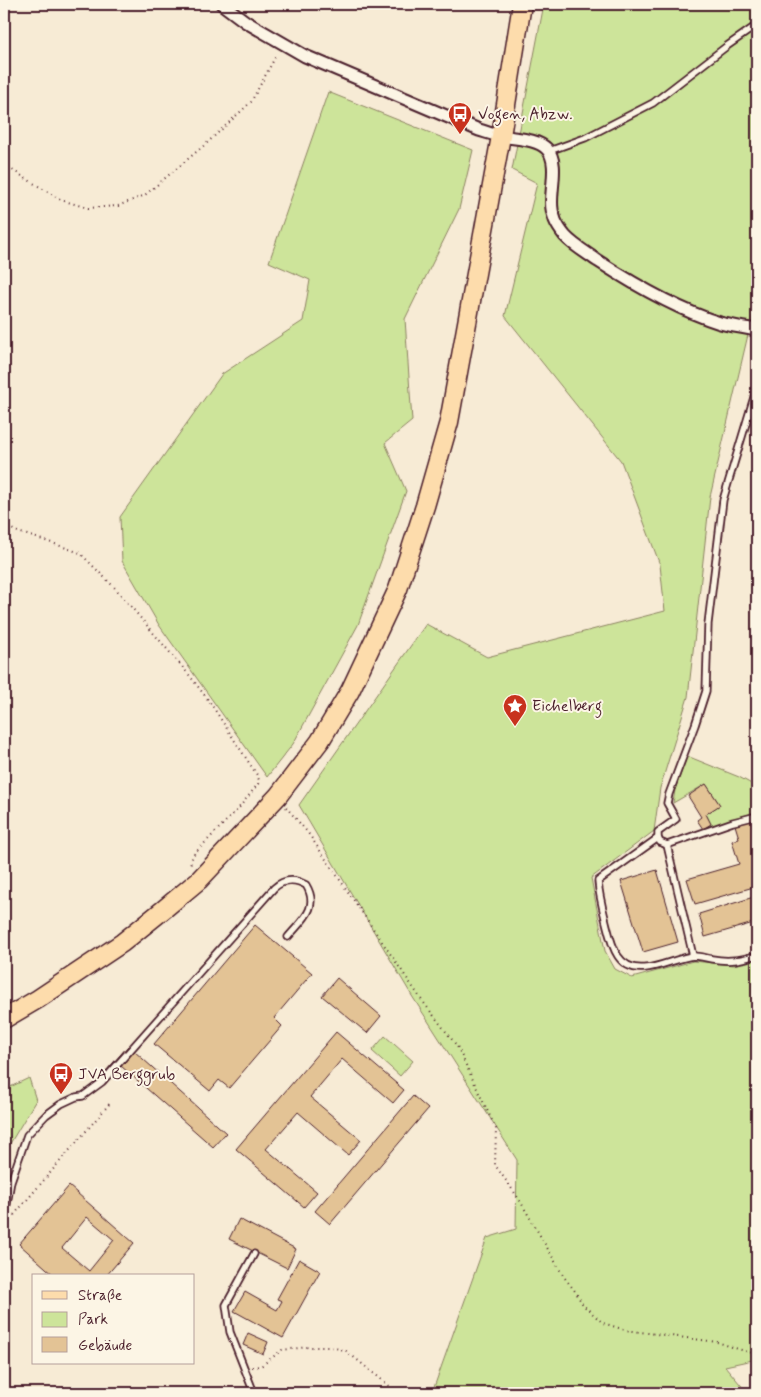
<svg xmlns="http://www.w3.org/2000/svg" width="761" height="1397" font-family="Mynerve,sans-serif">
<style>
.green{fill:#cde49a;stroke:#8c8262}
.building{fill:#e3c395;stroke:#4a1f2b;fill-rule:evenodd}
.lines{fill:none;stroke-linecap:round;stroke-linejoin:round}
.lane-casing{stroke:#4a1f2b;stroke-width:9}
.street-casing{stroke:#4a1f2b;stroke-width:15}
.primary-casing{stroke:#4a1f2b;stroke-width:21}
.path{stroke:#4a1f2b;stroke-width:2;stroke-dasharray:1 4;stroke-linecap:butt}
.lane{stroke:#fcf5e5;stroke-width:5.5}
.street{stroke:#fcf5e5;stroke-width:11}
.primary{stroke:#fddcac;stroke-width:18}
.labels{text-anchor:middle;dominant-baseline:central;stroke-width:4;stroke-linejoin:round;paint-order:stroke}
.poi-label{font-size:16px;fill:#4a1f2b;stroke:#fcf5e5;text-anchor:start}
</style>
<rect width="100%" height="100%" fill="#f7ebd5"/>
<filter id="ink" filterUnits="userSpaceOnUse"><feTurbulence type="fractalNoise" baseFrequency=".02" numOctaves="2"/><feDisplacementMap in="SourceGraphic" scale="10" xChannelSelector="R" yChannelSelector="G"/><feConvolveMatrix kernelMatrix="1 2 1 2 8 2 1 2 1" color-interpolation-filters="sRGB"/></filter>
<g filter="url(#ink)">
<g class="green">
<path d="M544 4H757V302L754 309 710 497 688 697 660 788 654 831 591 878 605 951 615 969 632 978 693 961 734 965 757 958V1359L725 1366 745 1390 740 1393H432L487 1238 516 1229 517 1160 412 996 299 805 426 624 487 657 665 611 660 565 621 461 505 316 537 183 512 170Z"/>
<path d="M328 92 473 150 459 209 405 319 412 421 385 443 406 491 358 625 293 744 267 777 159 625 122 561 120 517 222 374 303 321 310 280 269 262Z"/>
<path d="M687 756 739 777 757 787V811L704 830 703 829 711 824 706 814 720 805 706 784 673 803 675 790Z"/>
<path d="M385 1036 413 1061 400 1076 372 1051Z"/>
<path d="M29 1078 36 1100 8 1147 4 1166V1092L6 1089Z"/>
</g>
<g class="building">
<path d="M706 784 720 805 706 814 711 824 703 829 697 820 701 817 688 796Z"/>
<path d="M757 818V886L695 904 687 879 739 864 732 841 739 838 735 825Z"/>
<path d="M657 870 678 942 643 952 621 881Z"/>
<path d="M757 896V922L705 937 699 914Z"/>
<path d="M255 925 312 973 274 1018 282 1026 229 1088 219 1080 210 1091 154 1044Z"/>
<path d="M337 978 381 1016 367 1033 322 996Z"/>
<path d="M336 1032 404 1090 393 1103 342 1059 310 1097 361 1140 348 1155 298 1112 266 1149 317 1192 304 1207 236 1149Z"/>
<path d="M128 1046 134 1051 112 1077 106 1071Z"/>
<path d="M134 1051 226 1133 213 1147 121 1066Z"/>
<path d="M413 1096 428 1109 330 1224 315 1211Z"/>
<path d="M69 1186 134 1243 106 1276H55L19 1244ZM87 1217 114 1240 89 1271 62 1248Z"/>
<path d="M239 1219 296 1249 287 1268 229 1239Z"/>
<path d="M299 1259 320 1271 283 1338 234 1311 245 1292 277 1310 282 1301 277 1299Z"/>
<path d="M248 1333 268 1342 263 1354 243 1345Z"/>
</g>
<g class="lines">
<g class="lane-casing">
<g id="lane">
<path d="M549 151 585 138 653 103 727 46 757 25"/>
<path d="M757 387 723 500 708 624 706 691 695 725 669 794 667 803 676 819 658 832V838L660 842 667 845 733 822 757 816"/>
<path d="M658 838 598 881C599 894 602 906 605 918 611 941 615 972 646 968 660 967 680 957 694 956 700 956 706 958 712 959 729 962 741 960 757 955"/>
<path d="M667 845 693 956"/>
<path d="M4 1221 11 1181 27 1135 46 1115 61 1104 76 1097 83 1096 102 1082 274 888C284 879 294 878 306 885 320 908 302 920 288 937"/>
<path d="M254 1254 226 1305 230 1332 254 1393"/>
</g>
</g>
<g class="street-casing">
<path id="street" d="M222 4 246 22 305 56 479 130C486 132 493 135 501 136 515 139 536 138 547 149 560 163 549 192 552 209 552 212 554 216 555 220 557 225 561 231 565 236 574 246 587 253 598 261 635 285 678 310 720 323 732 326 745 328 757 330"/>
</g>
<g class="primary-casing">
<path id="primary" d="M4 1019 38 999 122 943 163 910 199 880 278 796 320 741 350 691 398 589 425 506 449 422 501 136 522 4"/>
</g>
<g class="path">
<path d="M4 165 61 200 88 208 118 206 145 195 207 143 251 102 277 54"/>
<path d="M4 524 15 531 58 545 80 553 115 588 190 676 209 701 257 775 259 780 258 784 238 809 193 855 190 865 191 867"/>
<path d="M286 807 308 833 421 999 457 1046 496 1129 495 1165 519 1199 564 1277 575 1291 583 1305 603 1323 625 1330 717 1342 738 1349 757 1354"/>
<path d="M14 1215 111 1102"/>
<path d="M252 1367 261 1366 282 1350 308 1347H329L345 1350 398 1393"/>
</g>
<use href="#lane" class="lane"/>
<use href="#street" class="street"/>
<use href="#primary" class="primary"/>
</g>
</g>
<defs>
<g id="bus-pin" transform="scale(1.25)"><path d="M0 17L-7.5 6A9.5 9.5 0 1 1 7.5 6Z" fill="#c8321e" stroke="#fcf5e5"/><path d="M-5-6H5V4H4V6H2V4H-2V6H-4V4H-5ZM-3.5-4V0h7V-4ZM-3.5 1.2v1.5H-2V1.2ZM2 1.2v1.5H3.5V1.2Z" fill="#fff"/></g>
<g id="sight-pin" transform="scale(1.25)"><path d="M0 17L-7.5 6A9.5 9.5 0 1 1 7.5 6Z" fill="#c8321e" stroke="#fcf5e5"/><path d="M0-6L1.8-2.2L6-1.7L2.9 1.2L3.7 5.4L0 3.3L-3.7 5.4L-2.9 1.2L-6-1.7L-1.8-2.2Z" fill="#fff"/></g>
</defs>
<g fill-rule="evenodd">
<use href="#bus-pin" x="460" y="114"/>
<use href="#sight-pin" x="515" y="706"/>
<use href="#bus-pin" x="61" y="1074"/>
</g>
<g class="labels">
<g class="poi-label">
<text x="478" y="114">Vogen, Abzw.</text>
<text x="532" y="706">Eichelberg</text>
<text x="78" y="1074">JVA Berggrub</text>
</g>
</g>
<rect width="761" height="1397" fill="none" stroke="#fcf5e5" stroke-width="20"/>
<rect x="10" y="10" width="741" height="1377" fill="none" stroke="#4a1f2b" stroke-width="2" filter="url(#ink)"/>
<rect x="32" y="1274" width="162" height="90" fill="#fcf5e5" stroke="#b59f9b"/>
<rect x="42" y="1291" width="25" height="8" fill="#fddcac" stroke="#b59f9b"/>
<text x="78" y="1300" font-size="15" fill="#4a1f2b">Straße</text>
<rect x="42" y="1312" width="25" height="15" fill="#cde49a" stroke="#b59f9b"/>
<text x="78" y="1324" font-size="15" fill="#4a1f2b">Park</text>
<rect x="42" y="1337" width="25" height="15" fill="#e3c395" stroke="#b59f9b"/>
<text x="78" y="1350" font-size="15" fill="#4a1f2b">Gebäude</text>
</svg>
